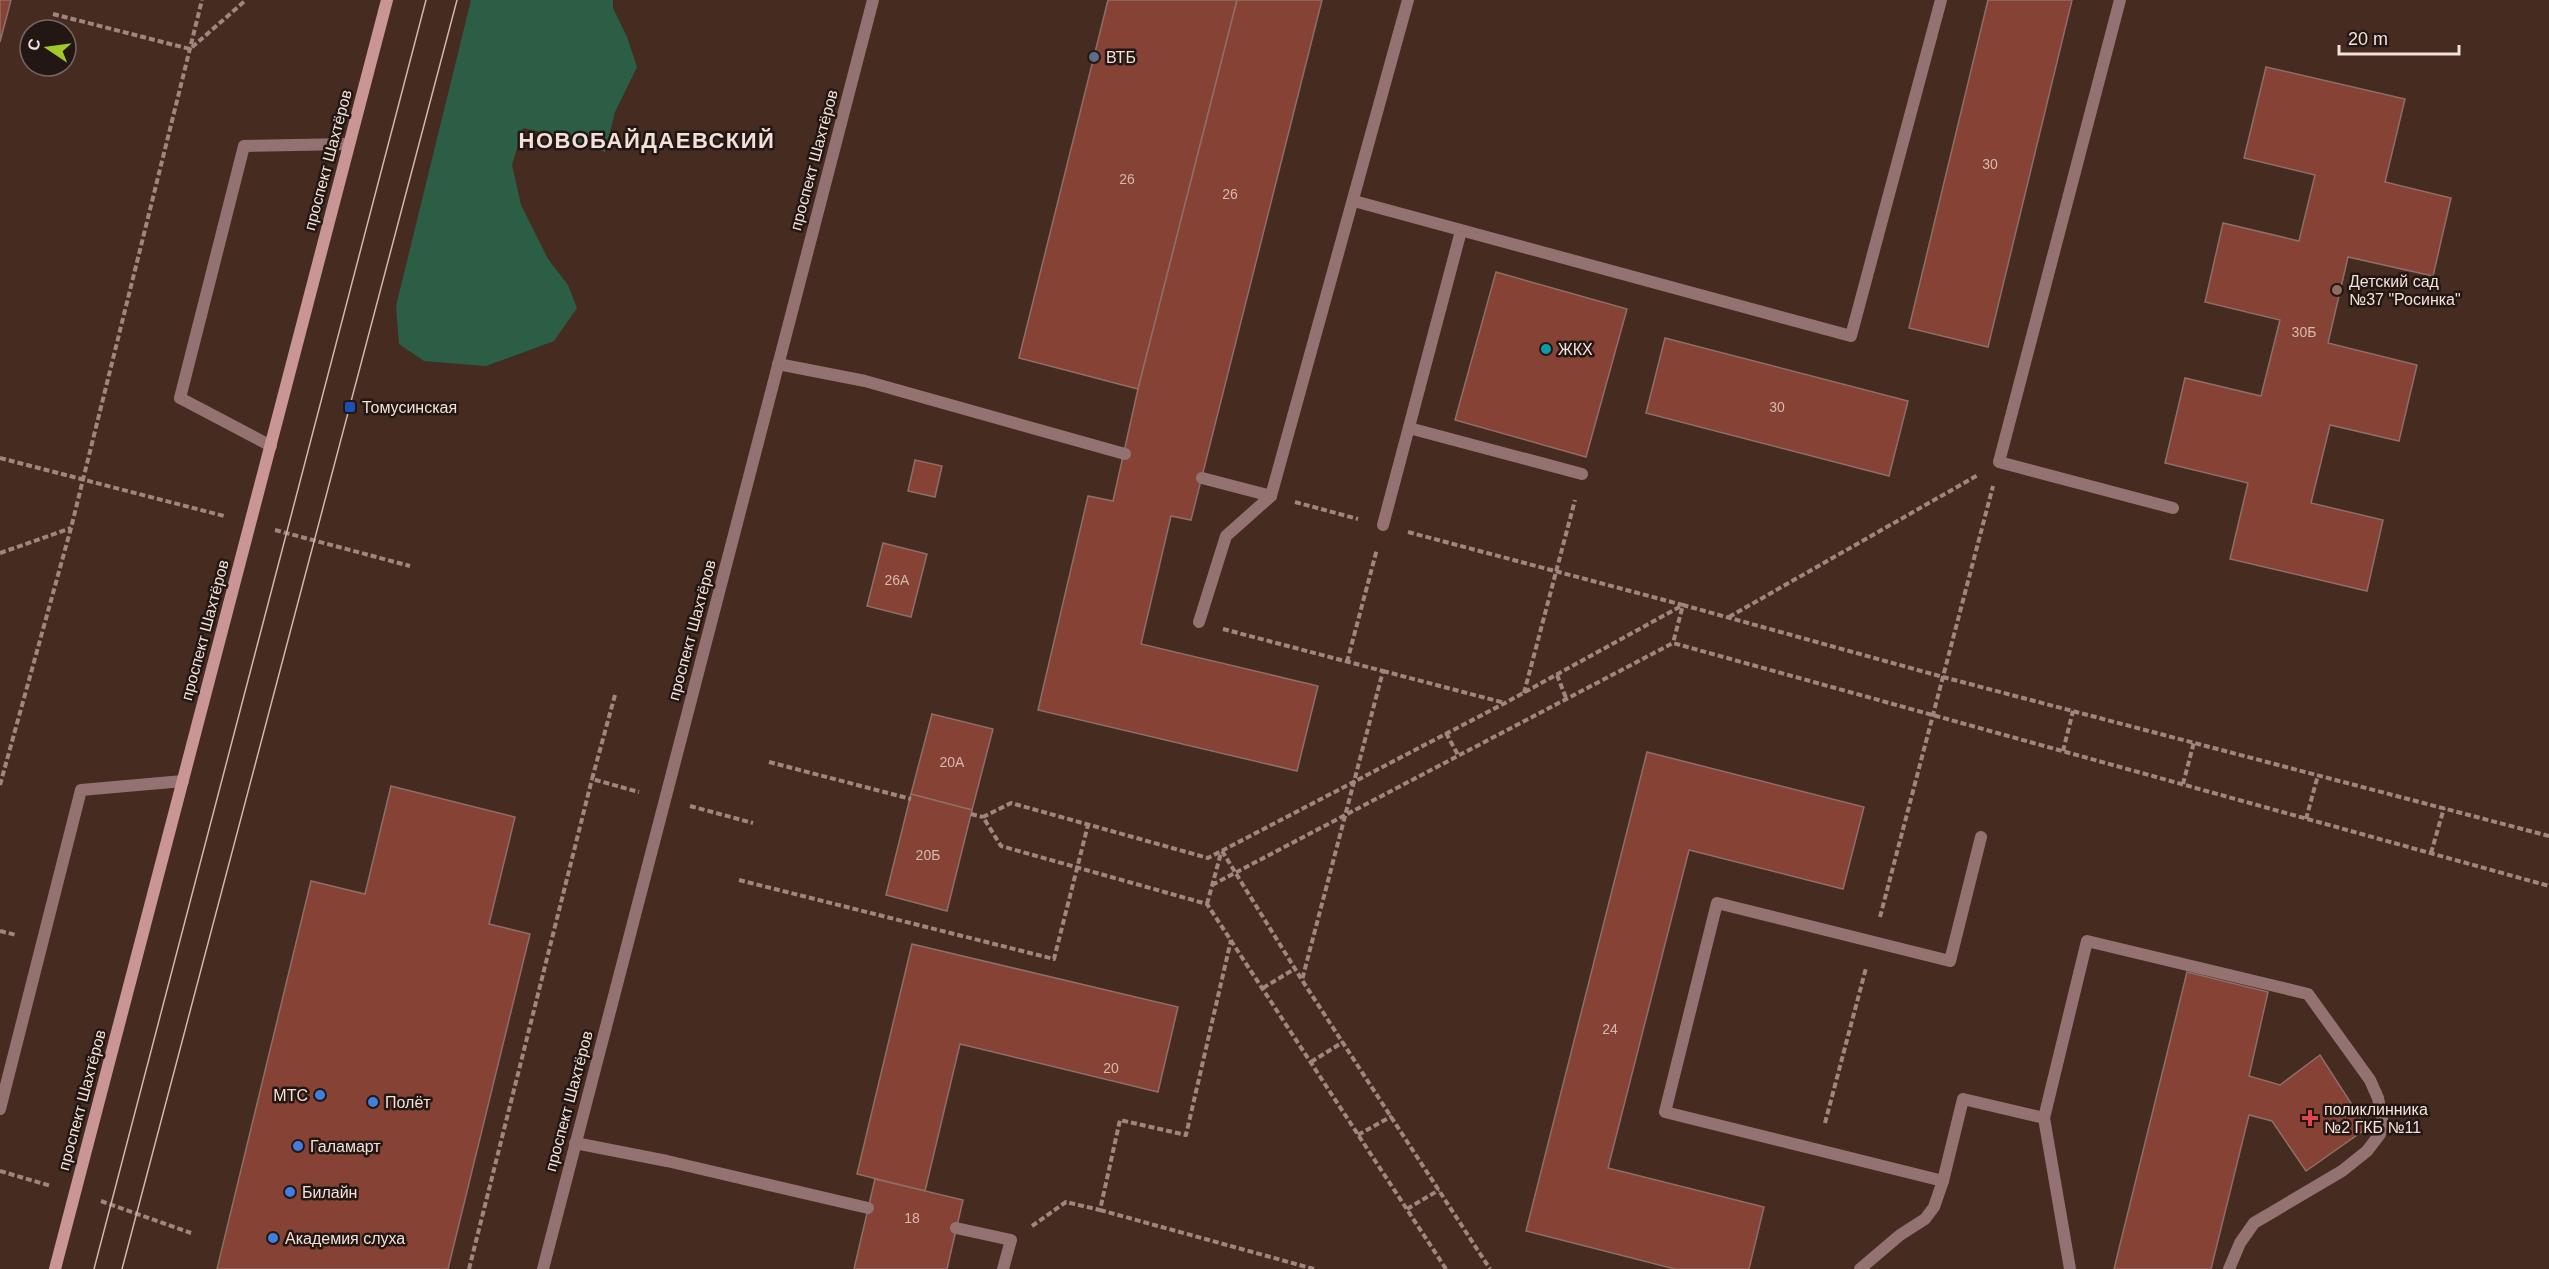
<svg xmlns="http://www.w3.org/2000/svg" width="2549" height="1269" font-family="Helvetica,sans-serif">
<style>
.green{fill:#2c5e46}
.building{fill:#854235;stroke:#8f6e67;stroke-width:1.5}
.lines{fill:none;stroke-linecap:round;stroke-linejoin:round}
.path{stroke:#9e877f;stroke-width:4;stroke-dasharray:6 3;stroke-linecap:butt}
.service{stroke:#947272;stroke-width:12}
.minor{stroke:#947272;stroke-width:12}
.secondary{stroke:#ca9595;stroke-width:12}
.tram{stroke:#ccb8b1;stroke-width:1.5}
.service-dot{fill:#5c6f8a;stroke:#231713;stroke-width:2}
.education-dot{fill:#8d6e63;stroke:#231713;stroke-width:2}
.culture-dot{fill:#0f9aa8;stroke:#231713;stroke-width:2}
.transit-dot{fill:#1a4fb4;stroke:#231713;stroke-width:2}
.shop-dot{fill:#3f7fe0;stroke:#231713;stroke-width:2}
.health-dot{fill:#e0444e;stroke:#231713;stroke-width:2}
.labels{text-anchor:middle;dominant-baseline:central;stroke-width:5;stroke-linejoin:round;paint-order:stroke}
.number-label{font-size:14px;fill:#d7b8b0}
.poi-label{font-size:16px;fill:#f2e0d9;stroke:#231713;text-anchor:start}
.street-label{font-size:16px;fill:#f2e0d9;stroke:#231713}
.district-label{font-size:22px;font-weight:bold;letter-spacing:1.5px;fill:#f2e0d9;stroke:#231713}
</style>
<rect width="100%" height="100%" fill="#462b21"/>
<path class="green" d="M471 0H613V8L627 37 637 67 615 112 605 152 566 138 523 128 512 165 521 205 548 259 568 285 577 308 554 341 486 366 424 361 399 344 396 306Z"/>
<g class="building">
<path d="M0 0H11L0 42Z"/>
<path d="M1108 0H1237L1138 389 1019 358Z"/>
<path d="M1237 0H1322L1191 520 1171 516 1141 644 1318 686 1297 771 1038 710 1088 496 1113 501 1138 389Z"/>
<path d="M1988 0H2072L1988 347 1909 328Z"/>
<path d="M2266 67 2405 99 2385 182 2451 198 2433 276 2348 257 2328 343 2417 365 2399 441 2330 425 2311 503 2383 520 2367 591 2230 559 2248 483 2165 463 2185 378 2261 396 2280 320 2205 302 2223 223 2299 241 2315 175 2244 158Z"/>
<path d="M1496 272 1627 309 1586 457 1455 420Z"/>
<path d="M1665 338 1908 401 1889 476 1646 413Z"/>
<path d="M915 460 942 466 935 497 908 491Z"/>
<path d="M883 543 927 554 911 617 867 606Z"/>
<path d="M932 714 993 729 972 810 911 794Z"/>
<path d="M1647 752 1864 807 1843 889 1689 850 1608 1168 1764 1207 1749 1269H1675L1526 1231Z"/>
<path d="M391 786 515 817 489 924 530 934 448 1269H217L311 881 365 894Z"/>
<path d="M911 794 972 810 947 911 886 895Z"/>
<path d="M912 944 1178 1007 1158 1092 960 1044 925 1191 857 1174Z"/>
<path d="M2187 972 2268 992 2249 1076 2280 1085 2320 1055 2367 1128 2306 1171 2272 1121 2249 1115 2211 1269H2114Z"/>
<path d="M875 1179 963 1200 947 1269H854Z"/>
</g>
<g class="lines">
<g class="path">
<path d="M53 14 190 49 246 0"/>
<path d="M0 458 224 516"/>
<path d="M1295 502 1358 519"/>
<path d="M275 530 410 566"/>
<path d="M1408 532 1683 605 1673 643"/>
<path d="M0 553 71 528"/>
<path d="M1729 617 1978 475"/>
<path d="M1223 629 1383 671 1302 980"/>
<path d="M1347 662 1377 549"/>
<path d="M1383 671 1505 703"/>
<path d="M1557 675 1566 698"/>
<path d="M1524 693 1575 500"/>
<path d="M615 695 592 779 639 792"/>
<path d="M1446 733 1458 755"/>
<path d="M2063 751 2073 711"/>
<path d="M769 762 911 799"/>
<path d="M2183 784 2194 742"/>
<path d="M0 785 71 528 202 0"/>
<path d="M690 806 753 823"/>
<path d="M971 814 983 817"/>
<path d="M2306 819 2318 775"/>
<path d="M1222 851 1302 980 1490 1269"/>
<path d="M2431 853 2444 808"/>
<path d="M739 880 1054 959 1088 825"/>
<path d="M1212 885 1673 643 2549 886"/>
<path d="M1207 904 1221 853"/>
<path d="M1880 917 1993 486"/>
<path d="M0 931 16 935"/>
<path d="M1263 988 1296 968"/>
<path d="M1311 1062 1343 1042"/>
<path d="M1825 1123 1866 968"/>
<path d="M1358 1135 1392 1116"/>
<path d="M0 1171 51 1186"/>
<path d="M101 1201 191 1233"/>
<path d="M1407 1209 1439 1190"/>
<path d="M1100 1210 1314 1269"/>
<path d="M1032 1226 1066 1202 1100 1210 1120 1120 1186 1135 1231 940"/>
<path d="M469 1269 592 779"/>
<path d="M1446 1269 1207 904 1001 846 983 817 1011 803 1208 858 1505 703 1683 605 1943 677 2549 836"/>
</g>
<g class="service">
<path d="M2120 0 1999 462 2173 508"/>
<path d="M1354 201 1851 336 1941 0"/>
<path d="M778 364 865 381 1125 454"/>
<path d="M1409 428 1582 474"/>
<path d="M271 446 180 398 244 146 349 144"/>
<path d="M1202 478 1271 496 1408 0"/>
<path d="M1383 525 1461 231"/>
<path d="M1199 622 1226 536 1271 496"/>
<path d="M0 1109 81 790 183 781"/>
<path d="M575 1143 667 1161 868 1208"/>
<path d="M1943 1181 1665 1112 1717 903 1950 961 1981 837"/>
<path d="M956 1228 1011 1240 1003 1269"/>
<path d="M1860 1269 1900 1235 1925 1219 1934 1207 1943 1181 1963 1099 2044 1118"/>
<path d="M2070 1269 2044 1118 2087 941 2308 994 2370 1080 2378 1098 2382 1118 2380 1134 2367 1151 2342 1171 2254 1223 2240 1243 2229 1269"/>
</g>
<path class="minor" d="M543 1269 873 0"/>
<path class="secondary" d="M55 1269 387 0"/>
<g class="tram">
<path d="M94 1269 426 0"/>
<path d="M122 1269 457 0"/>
</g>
</g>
<circle class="service-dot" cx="1094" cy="57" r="6"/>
<circle class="education-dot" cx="2337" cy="290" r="6"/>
<circle class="culture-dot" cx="1546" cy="349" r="6"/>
<rect class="transit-dot" x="344" y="401" width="12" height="12" rx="3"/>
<g class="shop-dot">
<circle cx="320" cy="1095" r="6"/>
<circle cx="373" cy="1102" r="6"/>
<circle cx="298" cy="1146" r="6"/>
<circle cx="290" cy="1192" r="6"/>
<circle cx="273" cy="1238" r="6"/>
</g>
<path class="health-dot" d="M2307 1109h6v6h6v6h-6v6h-6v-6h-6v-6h6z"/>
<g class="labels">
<g class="number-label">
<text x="1990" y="164">30</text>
<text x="1127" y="179">26</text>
<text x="1230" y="194">26</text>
<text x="2304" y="332">30Б</text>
<text x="1777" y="407">30</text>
<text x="897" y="580">26А</text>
<text x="952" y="762">20А</text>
<text x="928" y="855">20Б</text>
<text x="1610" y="1029">24</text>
<text x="1111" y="1068">20</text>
<text x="912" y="1218">18</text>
</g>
<g class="poi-label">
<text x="1106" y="57">ВТБ</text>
<text x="2349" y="281">Детский сад<tspan x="2349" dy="18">№37 "Росинка"</tspan></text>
<text x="1558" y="349">ЖКХ</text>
<text x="362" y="407">Томусинская</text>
<text x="308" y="1095" text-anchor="end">МТС</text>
<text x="385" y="1102">Полёт</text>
<text x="2324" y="1109">поликлинника<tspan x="2324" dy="18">№2 ГКБ №11</tspan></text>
<text x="310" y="1146">Галамарт</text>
<text x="302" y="1192">Билайн</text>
<text x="285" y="1238">Академия слуха</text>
</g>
<g class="street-label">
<text transform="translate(328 160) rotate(-75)">проспект Шахтёров</text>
<text transform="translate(814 160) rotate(-75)">проспект Шахтёров</text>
<text transform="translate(205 630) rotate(-75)">проспект Шахтёров</text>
<text transform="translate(692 630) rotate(-75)">проспект Шахтёров</text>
<text transform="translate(82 1100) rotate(-75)">проспект Шахтёров</text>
<text transform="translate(569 1101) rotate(-75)">проспект Шахтёров</text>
</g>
<g class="district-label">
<text x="647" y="140">НОВОБАЙДАЕВСКИЙ</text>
</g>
</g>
<g transform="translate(48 48) rotate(283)"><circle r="28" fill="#231713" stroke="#766762" stroke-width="1.5"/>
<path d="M0-4.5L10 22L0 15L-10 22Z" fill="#a1c929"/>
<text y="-9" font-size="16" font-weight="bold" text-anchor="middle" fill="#f2e0d9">С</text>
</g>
<path d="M2339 45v9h120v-9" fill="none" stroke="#f2e0d9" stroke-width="3"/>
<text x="2348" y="45" font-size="18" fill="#f2e0d9" stroke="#231713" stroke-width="4.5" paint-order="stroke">20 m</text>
</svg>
